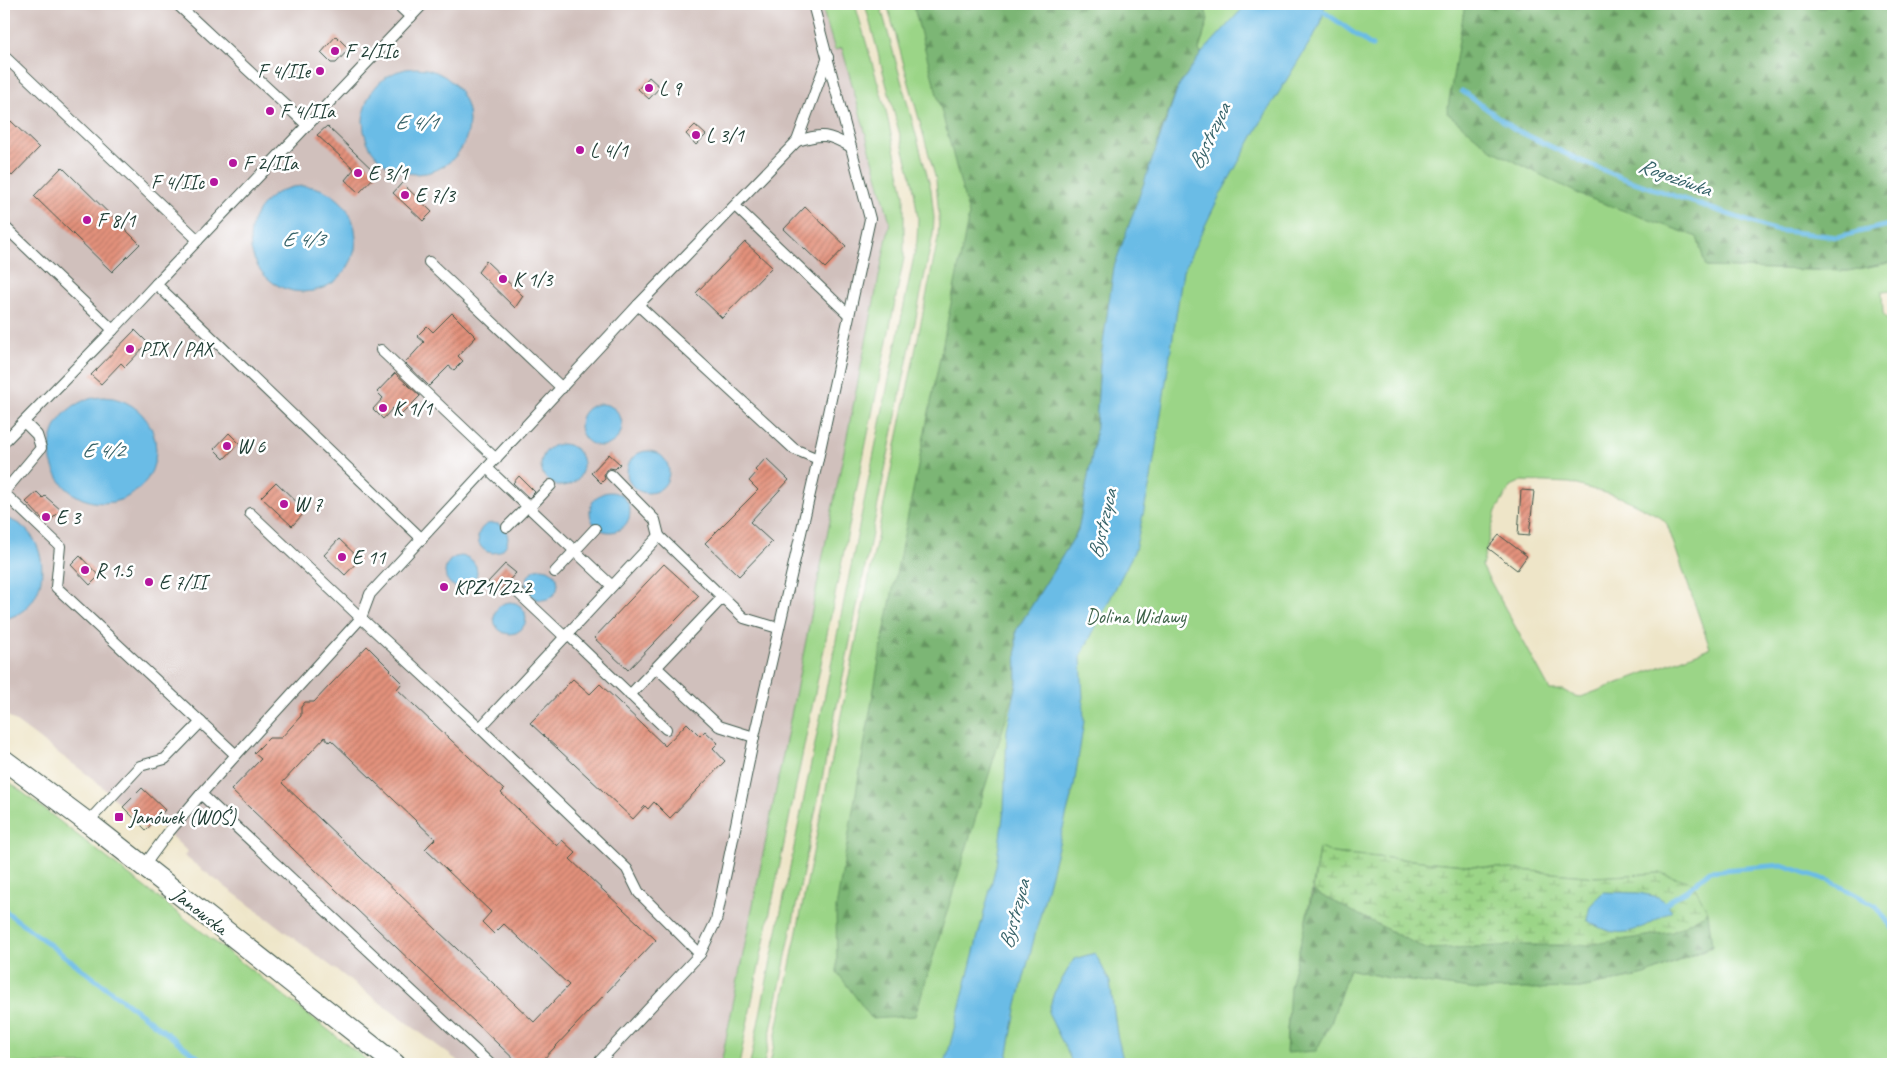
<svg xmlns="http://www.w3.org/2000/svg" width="1897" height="1068" font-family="Caveat,sans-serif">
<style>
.industrial{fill:#d0c0bc}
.green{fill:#9bd587;stroke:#5d895e;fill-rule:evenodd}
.forest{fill:url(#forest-firs);stroke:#4e7a54}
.wetland{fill:url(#wetland-marsh);stroke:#5d895e}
.water{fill:#6bbce6;stroke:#457c8d}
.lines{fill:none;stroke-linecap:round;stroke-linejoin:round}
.stream{stroke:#6bbce6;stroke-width:5}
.building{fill:url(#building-hatch);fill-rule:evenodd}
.lane-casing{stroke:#3e564a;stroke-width:12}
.street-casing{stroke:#3e564a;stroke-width:22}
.lane{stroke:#fff;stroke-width:10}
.street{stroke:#fff;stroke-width:20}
.poi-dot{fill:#b5179e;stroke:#fff;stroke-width:2}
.labels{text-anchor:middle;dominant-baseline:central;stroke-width:5;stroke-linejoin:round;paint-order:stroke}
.poi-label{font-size:20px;fill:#1f3d34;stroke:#fff;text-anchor:start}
.park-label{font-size:20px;fill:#3e6349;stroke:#fff}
.street-label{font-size:20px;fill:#1f3d34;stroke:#fff}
.water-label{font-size:21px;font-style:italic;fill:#366369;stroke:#fff}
</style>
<defs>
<pattern id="forest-firs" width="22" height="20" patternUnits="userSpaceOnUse" patternTransform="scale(1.25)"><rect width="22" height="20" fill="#7cb674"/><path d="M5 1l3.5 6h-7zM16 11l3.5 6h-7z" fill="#659560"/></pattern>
<pattern id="wetland-marsh" width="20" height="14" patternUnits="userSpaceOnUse" patternTransform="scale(1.25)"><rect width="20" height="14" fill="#9bd587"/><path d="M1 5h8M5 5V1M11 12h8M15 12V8" fill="none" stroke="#7eae6f"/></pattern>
<pattern id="building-hatch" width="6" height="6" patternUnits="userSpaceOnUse" patternTransform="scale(1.25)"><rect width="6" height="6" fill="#e3917b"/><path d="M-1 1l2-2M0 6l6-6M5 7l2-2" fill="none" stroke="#b77866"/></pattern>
</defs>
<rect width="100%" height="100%" fill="#fff"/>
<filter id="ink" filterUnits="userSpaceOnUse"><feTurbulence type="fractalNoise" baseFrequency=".02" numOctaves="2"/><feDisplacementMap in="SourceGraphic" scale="10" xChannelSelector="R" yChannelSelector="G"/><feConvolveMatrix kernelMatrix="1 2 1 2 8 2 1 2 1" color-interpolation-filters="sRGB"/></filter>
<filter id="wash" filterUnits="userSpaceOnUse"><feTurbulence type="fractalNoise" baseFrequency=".0096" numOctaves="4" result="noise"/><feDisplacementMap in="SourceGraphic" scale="20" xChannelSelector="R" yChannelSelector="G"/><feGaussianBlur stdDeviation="1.12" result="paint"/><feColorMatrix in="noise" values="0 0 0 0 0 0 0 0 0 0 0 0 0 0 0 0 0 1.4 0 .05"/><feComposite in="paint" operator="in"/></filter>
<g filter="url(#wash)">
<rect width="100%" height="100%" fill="#eee5c8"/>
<path class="industrial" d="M4 4H830L890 222 721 1064H462L184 856 188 852 155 821 146 830 96 781 4 713Z"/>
<g class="green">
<path d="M821 4H855L886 111 904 195V258L739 1064H721L890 222 842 48 835 50Z"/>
<path d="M865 4H880L931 189 934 218 933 234 764 1064H750L917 241 918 219 913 184Z"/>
<path d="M887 4H1893L1706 267 1847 271 1893 262V290L1882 291 1883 314 1893 327V1064H770L938 239 939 217 936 180ZM1522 481 1570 483 1623 498 1659 516 1667 524 1710 648 1581 697 1574 696 1564 690H1550L1482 566 1496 511 1511 486ZM1319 849 1333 853 1378 857 1596 877 1660 873 1712 947 1645 975 1580 988 1388 978 1348 969 1331 1023 1287 1052C1285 1032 1289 1011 1292 991 1300 943 1312 897 1319 849Z"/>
<path d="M4 778 372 1064H4Z"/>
</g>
<g class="forest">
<path d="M913 4H1204L1208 20 1199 50 1201 54 1178 87 1161 131 1100 364 1095 439 1078 531 1016 631 1017 683 915 1016 872 1019 837 972 836 908 882 643 969 215Z"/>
<path d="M1465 4H1893V262L1848 271 1706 267 1697 237 1583 196 1533 171 1492 150 1447 113Z"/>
<path d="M1313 891 1426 949 1519 945H1587L1672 932 1708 912 1712 946 1645 975 1580 988 1478 990 1388 978 1349 969 1331 1023 1316 1051 1286 1053 1290 987Z"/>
</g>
<path class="wetland" d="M1319 848 1333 853 1378 857 1596 877 1660 873 1692 882 1708 912 1672 932 1587 945H1519L1426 949 1313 891Z"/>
<g class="water">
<path d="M1245 4H1325L1321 24 1265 115 1219 197 1183 271 1151 479 1135 550 1081 656 1084 721 1074 786 1017 1004 1006 1064H945L996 866 1004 810 1007 730 1017 683 1016 631 1078 531 1095 439 1100 364 1114 267 1178 87 1201 54 1243 8Z"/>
<circle cx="416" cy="121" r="53"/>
<circle cx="303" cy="239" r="53"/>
<circle cx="103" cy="450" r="53"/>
<circle cx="601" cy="425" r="21"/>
<circle cx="562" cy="465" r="21"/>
<circle cx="648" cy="472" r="21"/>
<circle cx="610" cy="512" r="20"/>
<path d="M4 518C54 529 55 609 4 619Z"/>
<circle cx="493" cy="538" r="15"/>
<circle cx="461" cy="572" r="16"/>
<circle cx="542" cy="584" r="16"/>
<circle cx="510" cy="618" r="16"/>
<path d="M1603 892 1639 893 1659 897 1672 910C1642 929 1620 944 1587 920L1590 906Z"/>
<path d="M1095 953 1110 982 1117 1034 1124 1064H1073L1048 1013 1054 993 1074 959Z"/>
</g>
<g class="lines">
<g class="stream">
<path d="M1313 4 1372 46"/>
<path d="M1462 91 1516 130 1579 160 1625 179 1774 230 1837 237 1893 224"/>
<path d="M1661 906 1687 890 1710 871 1782 865 1830 881 1876 906 1893 929"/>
<path d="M4 910 207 1064"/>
</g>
</g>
<g id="blocks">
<g class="building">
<path d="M336 36 349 49 336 63H331L321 53Z"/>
<path d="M649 77 660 87 649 99 638 89Z"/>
<path d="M11 121 39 148 12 176 4 168V128Z"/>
<path d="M695 125 706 135 696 145 686 134Z"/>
<path d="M327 126 377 174 359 193 345 180 354 169 317 135Z"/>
<path d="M62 167 140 244 112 272 34 196Z"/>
<path d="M402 183 432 212 423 221 393 193Z"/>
<path d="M805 207 846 246 825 268 784 229Z"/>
<path d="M745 242 772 267 722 318 696 293Z"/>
<path d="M486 261 523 296 515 308 478 272Z"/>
<path d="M452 313 476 337 458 356 463 361 454 370 449 366 429 386 405 363 424 342 417 336 427 326 433 332Z"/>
<path d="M135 330 148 343 125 367 121 363 101 384 91 375Z"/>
<path d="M395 373 420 396 401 415 393 408 383 419 373 409 383 398 377 392Z"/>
<path d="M229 433 239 443 224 459 214 449Z"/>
<path d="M609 454 620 464 615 469 610 468 606 470 604 474 605 479 601 483 591 473Z"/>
<path d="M766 458 789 480 750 522 772 542 739 576 705 543 758 490 749 481 757 472 755 470Z"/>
<path d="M519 476 535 492 529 498 513 483Z"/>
<path d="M276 482 306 511 292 526 261 497Z"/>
<path d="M1521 490 1534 491 1529 536 1518 535Z"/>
<path d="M37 492 43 498 45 496 61 510 47 524 26 502Z"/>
<path d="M1499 535 1527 556 1517 570 1488 548Z"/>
<path d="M339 539 360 559 345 575 324 555Z"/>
<path d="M80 556 99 576 90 585 71 565Z"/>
<path d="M505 564 516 573 498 592 488 582Z"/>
<path d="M664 564 699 596 628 670 594 638Z"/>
<path d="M367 646 391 670 390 671 402 683 397 689 504 790 501 793 557 846 562 840 576 853 570 859 656 940 539 1064H519L231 790 261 759 254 753 269 738H281L301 716V707L305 702H314ZM325 737 329 742 331 740 435 839 425 849 491 912 482 922 494 934 504 924 569 985 534 1022 282 783Z"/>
<path d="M573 679 590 694 600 684 665 746 687 723 700 736 705 731 718 743 713 748 725 761 670 818 654 802 648 809 645 806 633 819 530 723Z"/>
<path d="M142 788 165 810 146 830 123 807Z"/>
</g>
</g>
</g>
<g filter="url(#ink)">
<use href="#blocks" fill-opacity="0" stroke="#3e564a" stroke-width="1"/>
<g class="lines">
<g class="lane-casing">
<g id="lane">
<path d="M177 4 307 125"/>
<path d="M397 4 411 17"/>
<path d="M4 56 198 240"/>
<path d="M797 141C823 133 828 134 851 147"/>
<path d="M735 206 848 314"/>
<path d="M4 226 113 330 4 442"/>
<path d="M429 262 562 388"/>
<path d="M156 284 423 4"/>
<path d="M638 305 794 449 818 459"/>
<path d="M113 330 156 284 422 539"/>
<path d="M381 350 496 459"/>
<path d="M487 468 612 586"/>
<path d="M611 475 655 520 659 536"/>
<path d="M4 492 41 448 37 435 24 422"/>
<path d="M4 493 60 546 56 587 236 755 361 618 370 594 638 305 797 141 828 57"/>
<path d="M530 507 551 485"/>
<path d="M250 513 361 618 480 728 659 536 744 618 778 628"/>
<path d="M507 527 527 507"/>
<path d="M555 572 595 529"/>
<path d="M514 589 565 637"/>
<path d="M567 634 666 729"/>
<path d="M657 668 719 726 754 737"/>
<path d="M630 695 722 598"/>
<path d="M480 728 627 869 639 893 700 954"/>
<path d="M201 794 236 755"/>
<path d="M87 823 140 766 165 759 201 722"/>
<path d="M143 867 168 833 201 794 490 1064"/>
<path d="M597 1064 700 954 716 921 754 737 818 459 870 219 813 4"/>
</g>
</g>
<g class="street-casing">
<path id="street" d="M4 760 95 828 395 1064"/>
</g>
<use href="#lane" class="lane"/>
<use href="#street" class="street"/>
</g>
</g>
<g class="poi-dot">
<circle cx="335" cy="51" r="5"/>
<circle cx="320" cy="71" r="5"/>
<circle cx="649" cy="88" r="5"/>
<circle cx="270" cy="111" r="5"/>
<circle cx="696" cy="135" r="5"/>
<circle cx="580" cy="150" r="5"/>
<circle cx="233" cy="163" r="5"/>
<circle cx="358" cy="173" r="5"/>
<circle cx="214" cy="182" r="5"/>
<circle cx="405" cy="195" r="5"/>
<circle cx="87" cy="220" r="5"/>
<circle cx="503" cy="279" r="5"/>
<circle cx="130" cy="349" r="5"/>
<circle cx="383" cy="408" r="5"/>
<circle cx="227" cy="446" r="5"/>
<circle cx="284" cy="504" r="5"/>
<circle cx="46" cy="517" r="5"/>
<circle cx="342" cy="557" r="5"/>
<circle cx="85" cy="570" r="5"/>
<circle cx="149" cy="582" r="5"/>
<circle cx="444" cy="587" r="5"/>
<rect x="114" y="812" width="10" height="10" rx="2.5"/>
</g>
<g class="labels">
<g class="poi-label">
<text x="345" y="51">F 2/IIc</text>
<text x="310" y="71" text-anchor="end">F 4/IIe</text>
<text x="659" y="88">L 9</text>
<text x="280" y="111">F 4/IIa</text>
<text x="706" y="135">L 3/1</text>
<text x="590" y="150">L 4/1</text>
<text x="243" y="163">F 2/IIa</text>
<text x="368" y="173">E 3/1</text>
<text x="204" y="182" text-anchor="end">F 4/IIc</text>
<text x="415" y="195">E 7/3</text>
<text x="97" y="220">F 8/1</text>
<text x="513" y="279">K 1/3</text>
<text x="140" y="349">PIX / PAX</text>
<text x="393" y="408">K 1/1</text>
<text x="237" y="446">W 6</text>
<text x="294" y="504">W 7</text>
<text x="56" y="517">E 3</text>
<text x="352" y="557">E 11</text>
<text x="95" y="570">R 1.5</text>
<text x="159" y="582">E 7/II</text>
<text x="454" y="587">KPZ1/Z2.2</text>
<text x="129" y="817">Janówek (WOŚ)</text>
</g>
<g class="park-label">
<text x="1136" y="616">Dolina Widawy</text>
</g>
<g class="street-label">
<text transform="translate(200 911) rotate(38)">Janowska</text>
</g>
<g class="water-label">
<text x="416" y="122">E 4/1</text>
<text transform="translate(1209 136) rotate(-64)">Bystrzyca</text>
<text transform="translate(1675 177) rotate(20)">Rogożówka</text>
<text x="303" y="239">E 4/3</text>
<text x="103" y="450">E 4/2</text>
<text transform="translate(1102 524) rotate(-77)">Bystrzyca</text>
<text transform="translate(1014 914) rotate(-75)">Bystrzyca</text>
</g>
</g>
<rect width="1897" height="1068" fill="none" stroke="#fff" stroke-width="20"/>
</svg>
